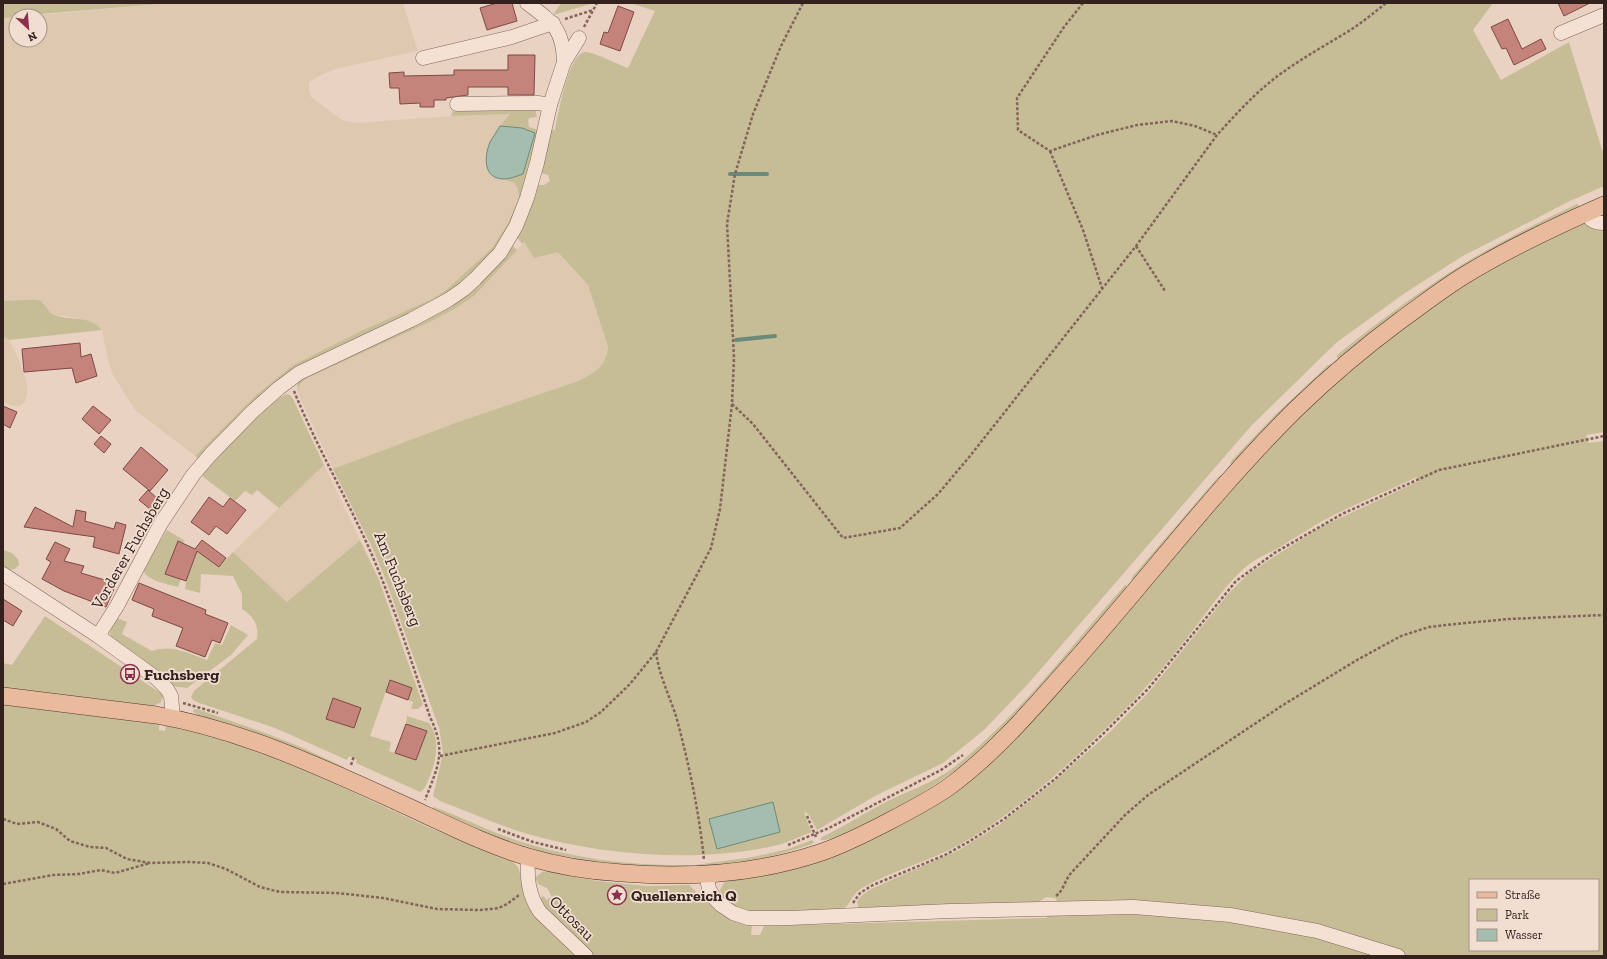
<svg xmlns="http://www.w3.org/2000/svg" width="1607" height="959" font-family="'Zilla Slab',serif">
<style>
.farmland{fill:#dec9b0}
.green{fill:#c6bd97;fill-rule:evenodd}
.water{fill:#a4bdae;stroke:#6c8a79}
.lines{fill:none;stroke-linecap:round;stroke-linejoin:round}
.stream{stroke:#6c8a79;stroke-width:4}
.building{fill:#c4837b;stroke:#7f4843}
.minor-casing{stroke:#82645b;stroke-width:15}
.major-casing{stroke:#50342f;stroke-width:18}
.path{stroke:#82645b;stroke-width:2.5;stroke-dasharray:3 2;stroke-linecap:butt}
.minor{stroke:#f5e1d4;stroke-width:14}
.major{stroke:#eaba9d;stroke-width:17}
.labels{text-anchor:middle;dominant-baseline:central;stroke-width:3.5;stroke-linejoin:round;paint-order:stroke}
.street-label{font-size:16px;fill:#33211e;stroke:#f2ded1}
.poi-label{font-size:16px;font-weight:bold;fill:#33211e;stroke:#f2ded1;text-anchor:start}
</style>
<rect width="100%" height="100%" fill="#e9d2c2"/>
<g class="farmland">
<path d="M172 3H403L418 51 335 69 317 77 309 82V90L311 97 342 120 356 123 451 116 510 114 500 126 490 142 486 160 493 175 514 183 517 187 519 196 518 201 507 225 492 248 446 290 432 299 361 331 293 365 256 395 195 456 135 410 113 375 108 361 102 330 99 326 75 318 52 314 48 310 44 302 23 300 3 301V18L16 17V40H40V16H29Z"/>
<path d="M524 242 534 258 558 251 588 285 608 347 607 357 603 365 595 372 581 380 458 422 333 469 301 400 298 392V388L301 384 314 375 430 322 456 308 474 296Z"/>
<path d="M3 337 9 340 19 360 27 384V394L25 402 19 406H13L3 402Z"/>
<path d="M324 465 360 540 287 602 233 552Z"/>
</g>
<g class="green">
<path d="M3 3H172L16 16V17L3 18Z"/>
<path d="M561 3H594L553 15Z"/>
<path d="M630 3H1493L1473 30 1501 80 1569 42 1604 156V186L1570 201 1461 257 1405 293 1337 342 1251 426 1028 684 984 730 943 763 875 796 817 830 809 815 804 811 808 824 812 832C801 836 789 842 778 845 702 863 603 856 528 834 498 825 469 812 440 801L433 796 443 753 439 728 385 578 373 549 333 469 458 422 581 380C596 371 606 367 608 347L588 285 558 252 534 258 524 242 522 244 516 236 537 185H544L550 181 548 175 540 173 551 130H555C558 116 568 54 585 52 592 51 619 65 628 68L655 11Z"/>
<path d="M526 107 535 109 537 117 530 118 528 120 529 127 538 130 523 199 498 249 464 279 450 295 304 365 301 364 286 374 200 460 195 456 256 395 293 365 361 331 432 299 446 290 492 248 507 225 518 201 519 196 517 187 514 183 503 179 516 176 521 128 500 126 510 114 451 116 453 110Z"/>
<path d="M1577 204 1579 205 1578 208 1341 357 1337 358V355C1369 329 1401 305 1435 282 1479 252 1528 227 1577 204Z"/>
<path d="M1583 223 1604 227V432L1586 435 1589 443 1604 441V956H3V704L159 724V730L165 731 166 725C256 743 343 788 426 826 454 839 483 848 511 860L518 867 522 881 539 898 544 896 546 900 552 897 547 888 538 884 535 878 542 872 551 871 597 881 647 886 689 885C708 904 726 920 752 926L751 935H760L764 926 1046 918 1058 903 1055 898 1046 897 1037 903 859 909 857 902 861 896 871 889 959 850 999 825 1050 785 1111 731 1148 693 1229 593 1248 574 1275 556 1323 526 1419 481 1417 477C1388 491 1359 502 1330 517 1313 526 1296 537 1280 547 1269 553 1257 558 1248 565 1230 580 1216 600 1202 618 1182 645 1160 672 1137 697 1086 749 1023 809 959 845 928 862 893 870 862 888 851 894 851 905 843 909L790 912H747L731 906 722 897 720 890 724 883 727 881 957 790 1245 473 1317 399 1367 355 1451 292 1525 250ZM1470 880H1598V950H1470Z"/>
<path d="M512 245 517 250 474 296 456 308 430 322 314 375C306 379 298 383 298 392L297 384 299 380 479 284 495 269Z"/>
<path d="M23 300C30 300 40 298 44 304 47 307 48 311 52 314 69 322 89 314 102 330L9 340 3 337V301Z"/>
<path d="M1331 364V366L1233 464H1230L1232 460 1274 416 1328 365Z"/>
<path d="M287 394 290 395 293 399 324 465 279 508 257 490 252 495 245 491 235 501 202 476C216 457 266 401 287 394Z"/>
<path d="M1223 473 1134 580H1131L1132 577 1218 477Z"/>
<path d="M167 530 185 541 183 543 178 541 165 574 181 579 178 587C168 584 147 581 143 570Z"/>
<path d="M360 540 379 580 423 705 418 709H411L413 702 408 700 412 688 390 680 370 736 391 742 389 751 416 760 427 732 406 724 407 716 429 723C441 739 436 760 430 776 427 782 426 789 420 792L356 763 357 760 349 756 347 760 275 728 199 703 193 700 191 697 194 691 257 639C259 625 254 617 242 609V594L233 576 201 574 200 593 185 589 186 581 197 551 219 567 233 552 287 602Z"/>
<path d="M3 550 12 553 18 559 19 565C14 571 9 571 3 567Z"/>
<path d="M1125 585 1127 586V588C1082 641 1038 697 987 744 951 777 907 804 862 825 853 829 829 842 820 840L822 837C845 826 866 812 888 801 910 790 934 782 953 768 1019 716 1070 647 1125 585Z"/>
<path d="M45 616 159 692H161L163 696 161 702 154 706 3 689V663L12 665Z"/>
<path d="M117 618 127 622 122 634 152 651C171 644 188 653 207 660L215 643 222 645 231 625 248 635 231 655 187 688 172 686 157 670 128 653 111 639 110 633 112 626Z"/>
<path d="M197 709 268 734 301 747 344 767V769L232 725 201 717 193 712V710Z"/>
<path d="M434 807C465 818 494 834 525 843 577 859 634 866 688 865L690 867 623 866 551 854 497 838 431 808Z"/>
<path d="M812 840 814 842 812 844C791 852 713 873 695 865L753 857 788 849Z"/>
</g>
<g class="water">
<path d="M500 126 522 128 535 133 523 174C517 176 510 179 504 179 483 179 484 157 490 142 493 137 497 131 500 126Z"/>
<path d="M773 802 780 832 717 849 709 819Z"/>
</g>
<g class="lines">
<g class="stream">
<path d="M730 174H767"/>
<path d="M736 340 775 336"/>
</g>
</g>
<g class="building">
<path d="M497 3H512L517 21 487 30 480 8Z"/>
<path d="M1558 3H1590L1564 16Z"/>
<path d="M618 6 634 12 620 51 600 44 604 32 608 33Z"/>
<path d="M1508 19 1522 49 1541 39 1546 49 1514 65 1506 48 1502 49 1491 27Z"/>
<path d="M508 55H535L534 95H508V87H468V95L446 98V100H434V107H420V103L400 104 399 88H390L389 73 404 72V76L454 75V70H508Z"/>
<path d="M80 343 81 357 91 354 97 376 76 383 72 368 24 372 22 349Z"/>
<path d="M3 406 17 412 10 428 3 424Z"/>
<path d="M93 406 111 420 99 434 82 419Z"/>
<path d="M101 436 111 444 104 453 94 444Z"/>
<path d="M141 447 168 470 150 491 123 469Z"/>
<path d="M148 490 159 500 150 509 139 500Z"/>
<path d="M209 497 223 507 230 498 246 510 227 534 216 526 209 535 191 522Z"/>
<path d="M35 507 73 527 76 510 86 512 85 521 114 529 116 522 126 525 119 554 93 547 95 537 24 527Z"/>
<path d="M202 540 226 558 219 567 197 551 186 581 165 574 178 541 195 549Z"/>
<path d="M55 542 70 549 64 561 84 566 81 573 108 581 125 564 106 607 64 591 42 579 51 562 46 559Z"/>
<path d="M139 583 206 610 205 614 228 623 220 643 212 640 205 657 176 646 183 628 152 616 154 609 132 600Z"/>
<path d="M3 599 22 611 13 626 3 620Z"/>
<path d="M390 680 412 688 408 700 386 692Z"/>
<path d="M333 698 361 708 354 728 326 719Z"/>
<path d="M406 724 427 731 416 760 395 753Z"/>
</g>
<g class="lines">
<g class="minor-casing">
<g id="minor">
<path d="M527 3C552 22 563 28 564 62"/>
<path d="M1561 33 1604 15"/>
<path d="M423 58 512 37 553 23"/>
<path d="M457 104 538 103 550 105"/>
<path d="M1586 213C1591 221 1594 223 1604 223"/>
<path d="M3 574 98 636 156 678 167 689 171 696 173 718"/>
<path d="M98 636 117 606 161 523 193 475 210 455 253 411 279 388 299 373 411 320 448 300 464 289 475 279 500 253 516 226 527 198 537 163 550 105 564 62 579 38"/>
<path d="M528 857C527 878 528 895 540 912L586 956"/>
<path d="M706 873 709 889 715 899 721 905 733 913 748 918H790L950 911 1134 907 1230 915 1317 931 1398 956"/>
</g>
</g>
<g class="major-casing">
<path id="major" d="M3 696 156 715C242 730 321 767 400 803 442 822 484 844 528 857 558 866 590 871 622 873 687 878 756 874 819 853 841 846 862 835 882 825 905 813 929 801 950 786 996 752 1034 707 1072 664 1147 580 1215 489 1295 410 1329 377 1363 348 1401 320 1422 305 1442 289 1465 275 1509 248 1556 226 1604 205"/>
</g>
<g class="path">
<path d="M1083 3 1064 27 1017 98 1018 130 1050 151 1097 135 1137 125 1172 121 1195 126 1217 135"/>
<path d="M565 19 593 10"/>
<path d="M584 27 597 3"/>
<path d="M1050 151 1083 230 1102 288"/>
<path d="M1136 246 1165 291"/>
<path d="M294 391C316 445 345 495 369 548 393 603 411 660 430 717 447 752 438 766 425 800"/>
<path d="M732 404 753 424 843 538 900 528 938 494 970 456 1136 246 1217 135C1236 114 1256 92 1279 75 1302 58 1328 44 1352 29 1364 21 1375 12 1386 3"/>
<path d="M656 652C659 675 669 695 676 716 689 764 699 811 704 860"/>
<path d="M183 703 218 713"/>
<path d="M440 756 555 733 586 722 601 712 630 684 656 652 711 548 720 509 732 404 734 358 727 224 735 174 753 114 781 46 803 3"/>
<path d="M351 765 354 756"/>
<path d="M807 816 816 837"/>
<path d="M3 819 17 824 38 822 56 829 70 841 90 847 106 848 127 859 150 863 190 862 208 863 226 869 260 887 280 892 337 893 383 898 437 909 480 910 499 908 507 904 519 895"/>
<path d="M498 829 533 842 566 850"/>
<path d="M788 845 829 828 941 770 963 755"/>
<path d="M3 884 53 875 79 874 101 870 115 873 150 863"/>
<path d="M1056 896C1064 890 1065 879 1072 872L1125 815 1148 795 1283 705 1357 660 1401 636 1429 627 1446 625 1508 619 1604 615"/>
<path d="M853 903 860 893 873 885 945 855 970 841 1004 819 1055 779 1105 732 1148 689 1236 581 1276 552 1342 514 1439 470 1604 436"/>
</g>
<use href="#minor" class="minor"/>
<use href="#major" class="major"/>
</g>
<defs>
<g id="bus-ring" transform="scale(1)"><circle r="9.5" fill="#f2ded1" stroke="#8b304d" stroke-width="1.5"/><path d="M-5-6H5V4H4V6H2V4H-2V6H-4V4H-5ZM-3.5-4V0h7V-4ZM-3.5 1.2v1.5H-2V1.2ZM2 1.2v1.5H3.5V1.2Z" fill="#8b304d"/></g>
<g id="sight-ring" transform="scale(1)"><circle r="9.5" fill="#f2ded1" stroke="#8b304d" stroke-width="1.5"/><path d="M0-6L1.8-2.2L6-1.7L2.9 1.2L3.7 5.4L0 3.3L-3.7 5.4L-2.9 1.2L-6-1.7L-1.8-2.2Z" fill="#8b304d"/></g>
</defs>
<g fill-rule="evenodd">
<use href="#bus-ring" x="130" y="674"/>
<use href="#sight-ring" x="617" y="895"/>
</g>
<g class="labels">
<g class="street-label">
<text transform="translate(130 548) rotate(-60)">Vorderer Fuchsberg</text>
<text transform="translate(398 579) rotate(68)">Am Fuchsberg</text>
<text transform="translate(572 918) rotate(45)">Ottosau</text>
</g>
<g class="poi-label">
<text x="144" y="674">Fuchsberg</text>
<text x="631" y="895">Quellenreich Q</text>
</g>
</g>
<rect width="1607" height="959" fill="none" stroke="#33211e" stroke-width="8"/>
<rect x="1469" y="879" width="130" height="72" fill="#f2ded1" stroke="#a69289"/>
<rect x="1477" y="892" width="20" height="6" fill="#eaba9d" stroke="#a69289"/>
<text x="1505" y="899" font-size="12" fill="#33211e">Straße</text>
<rect x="1477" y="909" width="20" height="12" fill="#c6bd97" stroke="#a69289"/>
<text x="1505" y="919" font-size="12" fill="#33211e">Park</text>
<rect x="1477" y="929" width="20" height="12" fill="#a4bdae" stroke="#a69289"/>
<text x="1505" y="939" font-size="12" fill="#33211e">Wasser</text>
<g transform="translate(28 28) rotate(154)"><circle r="19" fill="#f2ded1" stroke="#a69289"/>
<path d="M0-3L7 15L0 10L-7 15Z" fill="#8b304d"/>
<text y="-6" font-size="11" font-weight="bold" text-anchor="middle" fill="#33211e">N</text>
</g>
</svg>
